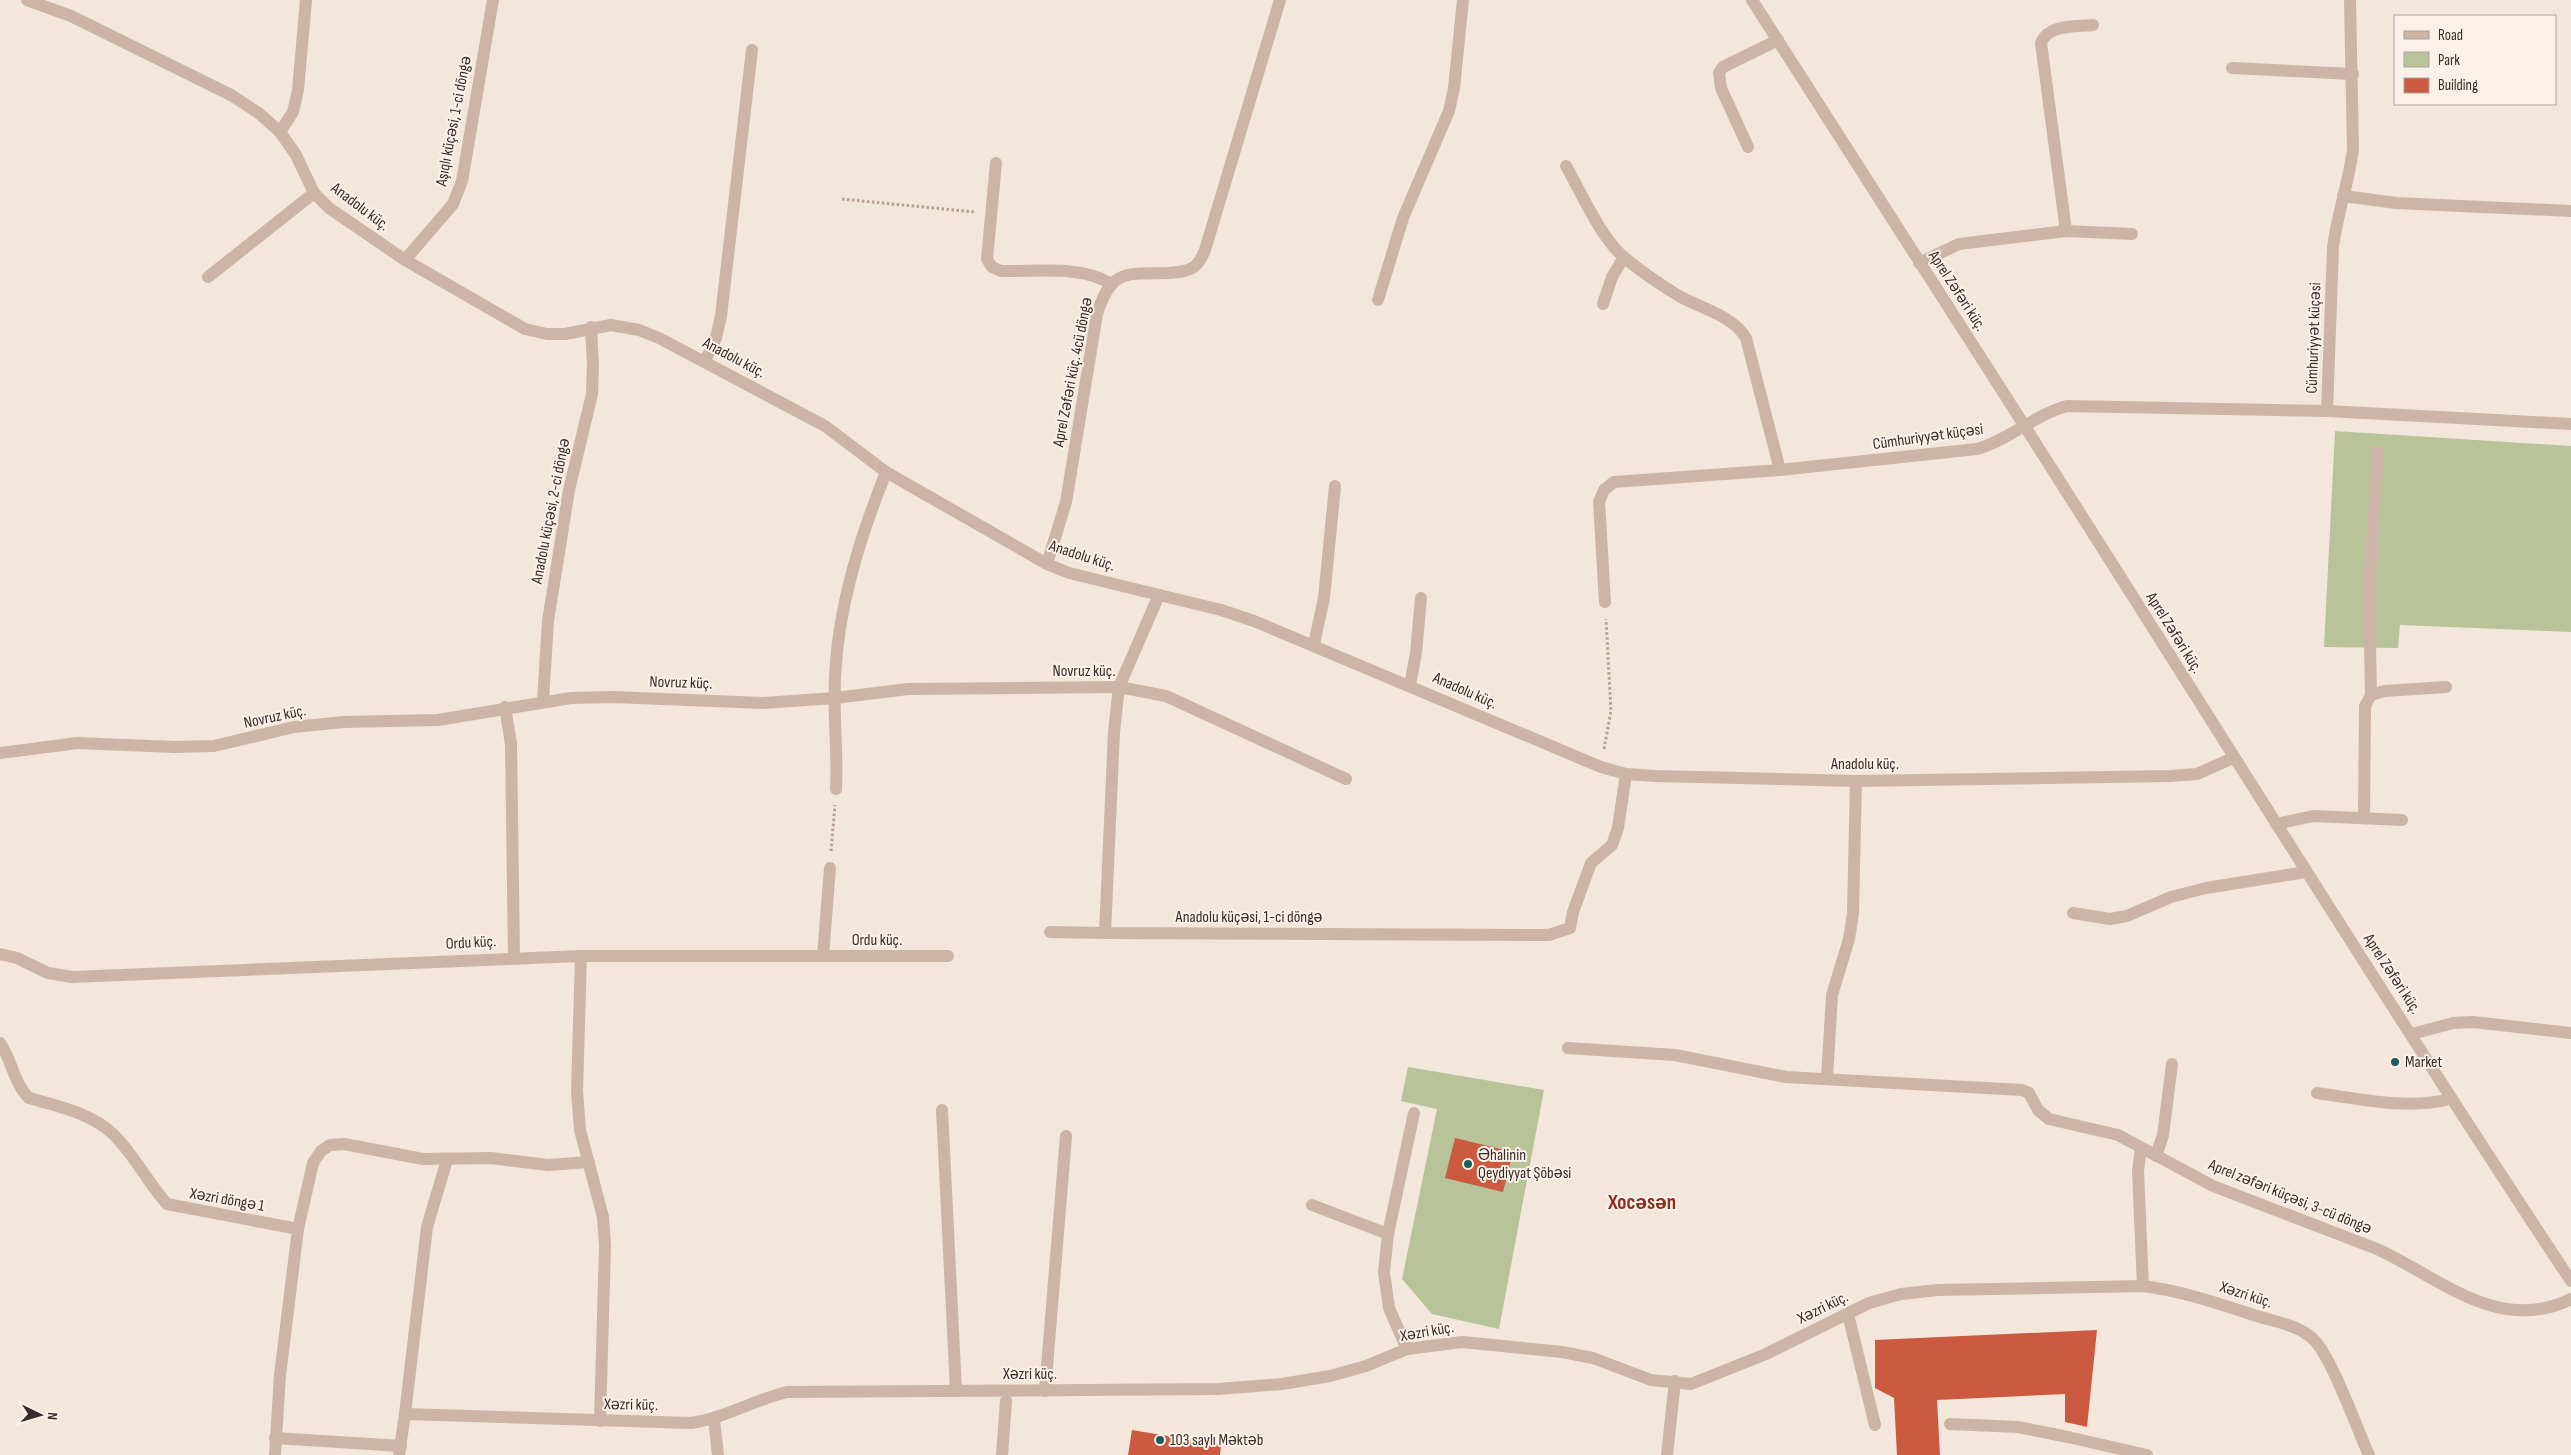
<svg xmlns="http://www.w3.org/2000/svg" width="2571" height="1455" font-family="'Sofia Sans Condensed',sans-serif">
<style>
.green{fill:#b8c39a}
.building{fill:#cc5a40}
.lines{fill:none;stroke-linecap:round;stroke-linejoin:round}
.path{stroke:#b89f90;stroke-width:3;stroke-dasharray:2.5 2.5;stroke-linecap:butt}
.service{stroke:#ccb5a6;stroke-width:12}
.minor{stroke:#ccb5a6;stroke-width:12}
.tertiary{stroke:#ccb5a6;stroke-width:12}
.poi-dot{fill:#1b5c5c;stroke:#fbf1e8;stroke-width:2}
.labels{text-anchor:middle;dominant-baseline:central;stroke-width:4;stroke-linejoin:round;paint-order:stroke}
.street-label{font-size:16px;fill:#382c28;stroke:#fbf1e8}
.poi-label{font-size:16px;fill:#382c28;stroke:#fbf1e8;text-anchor:start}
.district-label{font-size:21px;font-weight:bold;fill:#8b301c;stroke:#fbf1e8}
</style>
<rect width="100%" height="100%" fill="#f3e6db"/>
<g class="green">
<path d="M2335 431 2571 446V632L2400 625 2398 648 2324 647Z"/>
<path d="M1408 1067 1544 1090 1499 1329 1432 1314 1402 1279 1437 1109 1401 1101Z"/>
</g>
<g class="building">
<path d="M1455 1138 1513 1152 1503 1192 1445 1178Z"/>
<path d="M2097 1330 2087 1427 2065 1422V1394L1937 1400 1940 1455H1897L1894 1398 1875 1388V1340Z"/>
<path d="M1132 1430 1221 1445 1220 1455H1128Z"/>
</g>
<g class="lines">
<g class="path">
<path d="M842 199 974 212"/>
<path d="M1604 749 1611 711 1606 619"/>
<path d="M831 851 835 805"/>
</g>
<g class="service">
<path d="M2371 695 2369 591 2378 452"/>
<path d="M1388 1234 1414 1113"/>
<path d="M1950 1424 2018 1427 2068 1437"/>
</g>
<g class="minor">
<path d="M27 0 71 16 231 95 260 114 280 132 296 155 314 193 329 208 405 260 525 329 547 334H565L611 325 639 330 659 338 825 426 886 472 1047 564 1069 573 1221 610 1254 621 1601 767 1626 774 1655 776 1856 781 2170 776 2197 774 2233 758"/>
<path d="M2232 68 2353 74"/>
<path d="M280 132 293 112 298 90 306 0"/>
<path d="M1748 147 1721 88 1719 73 1723 67 1778 40"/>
<path d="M996 163 987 259 992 267 1001 271C1032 272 1085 265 1110 284"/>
<path d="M1566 166C1582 194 1601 239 1626 259 1642 272 1661 285 1679 296 1702 309 1732 315 1746 338L1780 470"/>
<path d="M2343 196 2396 203 2571 211"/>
<path d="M2066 231 2041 43C2048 24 2075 27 2093 25"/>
<path d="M405 260 453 204 462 181 493 0"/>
<path d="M1919 263 1959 244 2066 231 2132 234"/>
<path d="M208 277 314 193"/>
<path d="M1378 300 1403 218 1449 111 1454 88 1463 0"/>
<path d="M1603 304 1612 277 1624 257"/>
<path d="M705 361 716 338 721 316 752 50"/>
<path d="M2327 411 2571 424"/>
<path d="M1047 564 1066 502 1097 314C1112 268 1126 274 1169 273 1177 272 1188 272 1195 266 1199 263 1203 255 1205 250L1280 0"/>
<path d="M1159 595 1119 687 1114 732 1105 933 1549 935 1570 928 1573 912 1591 863 1612 845 1618 828 1626 774"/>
<path d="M1605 602 1599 502 1604 490 1614 482 1780 470 1977 449C2009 440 2034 415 2067 406L2327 411 2333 248C2337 214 2349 182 2353 149L2350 0"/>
<path d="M1314 644 1324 598 1335 486"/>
<path d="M1410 685 1416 653 1421 598"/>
<path d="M543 701 548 621 569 490 592 394 593 365 591 327"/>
<path d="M505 707 511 744 514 957"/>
<path d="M0 753 77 743 175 747 214 746 294 727 343 722 438 720 571 698 613 697 763 703 835 698 908 689 1119 687 1166 696 1346 779"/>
<path d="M836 789C838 752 833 715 835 678 838 606 860 538 886 472"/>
<path d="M2364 818 2365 706 2371 695 2384 691 2446 687"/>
<path d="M2276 824 2313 816 2402 820"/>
<path d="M2073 913 2110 919 2127 916 2171 897 2206 888 2306 872"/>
<path d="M1050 932 1105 933"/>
<path d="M0 954 17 958 48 973 72 977 581 956H948"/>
<path d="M581 956 577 1091 580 1130 603 1217 605 1246 600 1421"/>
<path d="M823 956 830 868"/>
<path d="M0 1043C12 1060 14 1084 29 1098 57 1106 91 1113 113 1134 133 1153 148 1183 167 1204L298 1229 280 1375 275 1455"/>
<path d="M1568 1048 1675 1055 1786 1077 2022 1090 2029 1093 2038 1110 2049 1119 2118 1135 2213 1186 2377 1249C2439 1277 2498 1335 2571 1299"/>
<path d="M1827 1079 1832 995 1849 939 1853 913 1856 781"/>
<path d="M2317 1093C2361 1099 2406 1110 2450 1099"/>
<path d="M942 1110 956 1391"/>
<path d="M2141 1148 2138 1171 2143 1286"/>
<path d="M2156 1156 2163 1135 2172 1064"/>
<path d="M1312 1205 1388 1234 1384 1272 1389 1308 1407 1349"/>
<path d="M298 1229 313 1163 321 1151 330 1145 344 1144 423 1159 491 1158 548 1165 589 1162"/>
<path d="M1848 1314 1875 1425"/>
<path d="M1045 1391 1066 1136"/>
<path d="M405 1414 427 1227 447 1160"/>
<path d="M714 1420 718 1455"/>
<path d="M2068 1437 2147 1455"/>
<path d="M275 1438 401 1446"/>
<path d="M399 1455 405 1414 691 1423C725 1418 754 1400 787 1392L1218 1389 1282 1384 1330 1376 1366 1366 1407 1349 1462 1342 1562 1352 1593 1358 1651 1380 1691 1384 1766 1354 1869 1303 1901 1294 1938 1290 2143 1286C2183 1291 2219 1304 2257 1316 2276 1322 2298 1325 2313 1339 2331 1355 2357 1429 2369 1455"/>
<path d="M1002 1455 1006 1401"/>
<path d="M1667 1455 1675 1381"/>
</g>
<g class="tertiary">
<path d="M1752 0C1842 142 1934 283 2024 425 2206 710 2384 999 2571 1281"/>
<path d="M2412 1034 2453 1023 2473 1022 2571 1033"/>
</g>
</g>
<g class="poi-dot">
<circle cx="2395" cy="1062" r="5"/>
<circle cx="1468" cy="1164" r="5"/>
<circle cx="1160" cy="1440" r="5"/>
</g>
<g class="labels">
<g class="street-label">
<text transform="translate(454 121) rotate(-79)">Aşıqlı küçəsi, 1-ci döngə</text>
<text transform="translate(360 207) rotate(37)">Anadolu küç.</text>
<text transform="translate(1957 291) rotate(57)">Aprel Zəfəri küç.</text>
<text transform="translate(2314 338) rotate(-88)">Cümhuriyyət küçəsi</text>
<text transform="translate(734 358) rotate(28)">Anadolu küç.</text>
<text transform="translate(1073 372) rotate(-79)">Aprel Zəfəri küç. 4cü döngə</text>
<text transform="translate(1928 437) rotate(-8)">Cümhuriyyət küçəsi</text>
<text transform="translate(551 511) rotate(-79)">Anadolu küçəsi, 2-ci döngə</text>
<text transform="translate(1082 556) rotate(18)">Anadolu küç.</text>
<text transform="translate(2174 633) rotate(58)">Aprel Zəfəri küç.</text>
<text x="1084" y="671">Novruz küç.</text>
<text transform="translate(681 683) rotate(2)">Novruz küç.</text>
<text transform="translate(1465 691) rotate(24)">Anadolu küç.</text>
<text transform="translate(275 717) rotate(-12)">Novruz küç.</text>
<text x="1865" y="764">Anadolu küç.</text>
<text x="1249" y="917">Anadolu küçəsi, 1-ci döngə</text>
<text x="877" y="940">Ordu küç.</text>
<text transform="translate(471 943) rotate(-3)">Ordu küç.</text>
<text transform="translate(2392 974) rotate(57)">Aprel Zəfəri küç.</text>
<text transform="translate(2290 1197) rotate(22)">Aprel zəfəri küçəsi, 3-cü döngə</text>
<text transform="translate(227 1200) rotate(10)">Xəzri döngə 1</text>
<text transform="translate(2246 1295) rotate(18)">Xəzri küç.</text>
<text transform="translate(1823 1308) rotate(-26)">Xəzri küç.</text>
<text transform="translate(1427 1332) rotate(-10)">Xəzri küç.</text>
<text x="1030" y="1374">Xəzri küç.</text>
<text transform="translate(631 1405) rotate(1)">Xəzri küç.</text>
</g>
<g class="poi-label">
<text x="2405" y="1062">Market</text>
<text x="1478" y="1155">Əhalinin<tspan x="1478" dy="18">Qeydiyyat Şöbəsi</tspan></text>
<text x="1170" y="1440">103 saylı Məktəb</text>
</g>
<g class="district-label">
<text x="1642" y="1202">Xocəsən</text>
</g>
</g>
<rect x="2394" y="15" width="162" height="90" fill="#fbf1e8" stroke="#ada29b"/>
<rect x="2404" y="31" width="25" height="8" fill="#ccb5a6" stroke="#ada29b"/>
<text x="2438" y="40" font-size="15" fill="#382c28">Road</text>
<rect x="2404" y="52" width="25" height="15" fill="#b8c39a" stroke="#ada29b"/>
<text x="2438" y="65" font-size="15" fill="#382c28">Park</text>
<rect x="2404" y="78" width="25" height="15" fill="#cc5a40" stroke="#ada29b"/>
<text x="2438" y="90" font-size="15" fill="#382c28">Building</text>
<g transform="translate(40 1415) rotate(95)" stroke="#fbf1e8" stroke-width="4" paint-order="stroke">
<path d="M0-4L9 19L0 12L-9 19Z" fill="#382c28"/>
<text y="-8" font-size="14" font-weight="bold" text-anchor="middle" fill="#382c28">N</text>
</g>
</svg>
